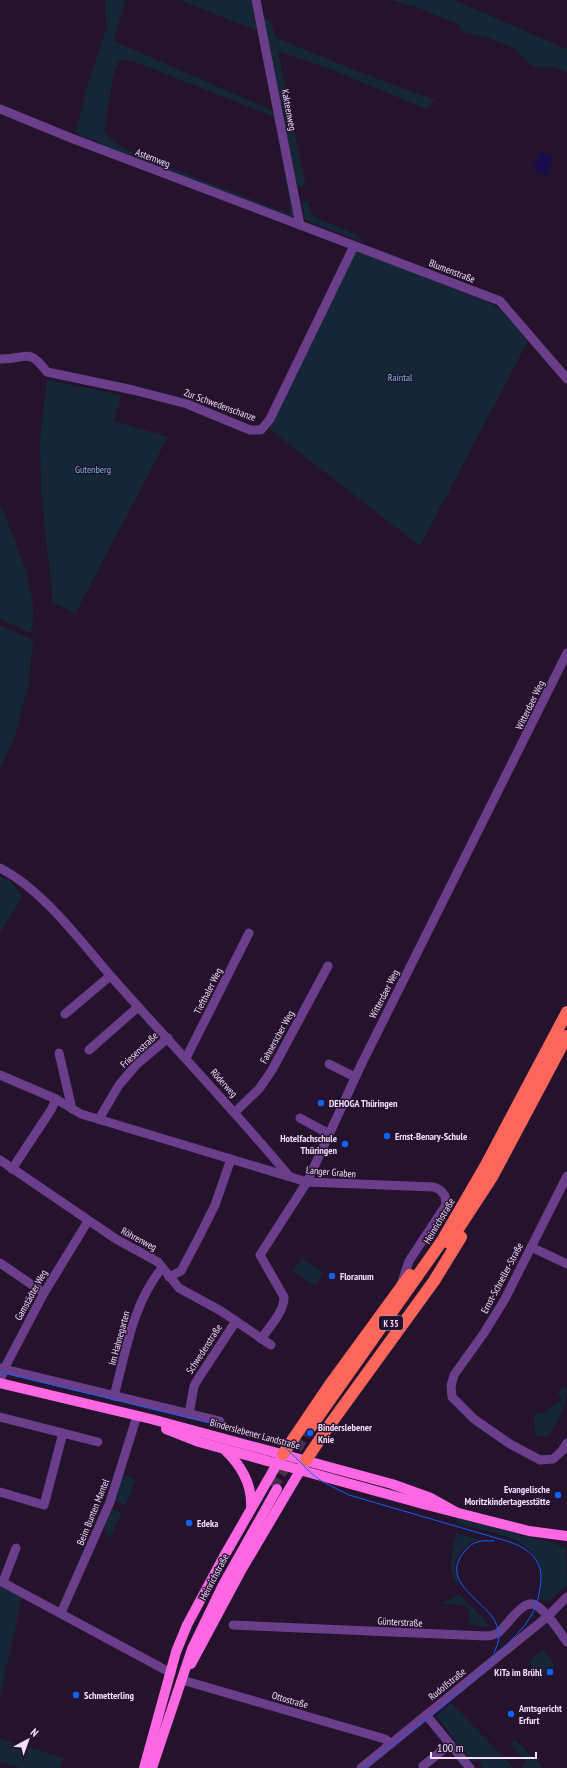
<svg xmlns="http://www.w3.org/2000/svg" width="567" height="1768" font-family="'PT Sans Narrow',sans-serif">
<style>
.green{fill:#152637;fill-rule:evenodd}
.water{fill:#180c4c}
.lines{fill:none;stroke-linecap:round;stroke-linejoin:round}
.major-tunnel{stroke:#44314c;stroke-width:10;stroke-dasharray:10 5;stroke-linecap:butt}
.minor{stroke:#6b3e8b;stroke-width:9}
.major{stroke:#fd67e3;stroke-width:10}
.highway{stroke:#fd665b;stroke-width:12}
.tram{stroke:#0d61fc;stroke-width:1}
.poi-dot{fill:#0d61fc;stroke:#25122d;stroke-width:1.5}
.labels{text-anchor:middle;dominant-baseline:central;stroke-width:3;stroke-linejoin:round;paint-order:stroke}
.shield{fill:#25122d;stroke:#b6a1c0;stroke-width:1}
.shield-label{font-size:9px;font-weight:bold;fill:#f4deff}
.street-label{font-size:10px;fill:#f4deff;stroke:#25122d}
.park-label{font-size:10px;fill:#69bde0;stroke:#25122d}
.poi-label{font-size:10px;font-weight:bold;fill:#f4deff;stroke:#25122d;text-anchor:start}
</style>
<rect width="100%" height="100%" fill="#25122d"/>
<g class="green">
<path d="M105 0H125L114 41 271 110 276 116 295 218 108 148 99 144 97 140 82 137 76 132 85 93 106 29ZM124 59 135 62 272 116 276 125 290 203V212L289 214 138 155C124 149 113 143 104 130L113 77 118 62Z"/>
<path d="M180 0H251L257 31Z"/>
<path d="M391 0H454L567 49V72L554 67H538L531 65 515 49 489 38 464 32 458 24 421 9Z"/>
<path d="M264 20H270L276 38 365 74 435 100 426 109 335 71 278 51 306 186H297Z"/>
<path d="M308 201 311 214 318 219 358 235 362 242 305 220 302 203Z"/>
<path d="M356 250 486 301 501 310 528 341 420 546 268 428Z"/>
<path d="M47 380 121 395 114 421 168 437 75 614 53 602 41 494 40 440Z"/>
<path d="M0 508H2L25 567 34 610 31 633 0 619Z"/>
<path d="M0 625 33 640 29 683 15 736 0 769Z"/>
<path d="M0 876 10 881 22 896 0 933Z"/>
<path d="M302 1258 324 1273 315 1286 293 1271Z"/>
<path d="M564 1387 567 1389C567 1407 557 1422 548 1436L539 1437 535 1434 534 1416 538 1413 542 1414 562 1400 558 1393Z"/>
<path d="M123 1476H127L136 1481 125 1505 114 1500Z"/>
<path d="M112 1509 120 1512 121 1514 110 1538C99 1530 107 1518 112 1509Z"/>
<path d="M457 1518 553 1543 566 1548 567 1585 548 1602 540 1599C552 1536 501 1536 455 1523Z"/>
<path d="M457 1533 478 1539C466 1545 455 1555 455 1570 456 1575 459 1581 458 1585 446 1570 452 1550 457 1533Z"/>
<path d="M0 1586 22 1597 0 1697Z"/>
<path d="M459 1594 485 1620 490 1627 470 1625 469 1609 464 1605 445 1604V1602Z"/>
<path d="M543 1650 555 1665 540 1676 528 1662Z"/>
<path d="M451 1703 455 1707 514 1768H482L479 1758 473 1763 436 1716Z"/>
<path d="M0 1739 64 1758 60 1768H21L0 1762Z"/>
<path d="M515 1740 543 1768H521L527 1762 510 1745Z"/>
</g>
<path class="water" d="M542 152 551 156 552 160 547 174 545 175 533 169 539 154Z"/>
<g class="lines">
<path class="major-tunnel" d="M273 1487 310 1428"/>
<g class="minor">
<path d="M256 0 300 225"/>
<path d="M0 109 71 138 500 301 567 379"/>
<path d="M0 359C27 360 27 346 47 372L133 390 187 404 250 430H261L270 419 354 246"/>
<path d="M0 868C45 891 82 944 116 982 174 1047 233 1109 289 1176"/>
<path d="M65 1014 110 976"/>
<path d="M89 1050 138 1007"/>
<path d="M59 1053 72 1109"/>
<path d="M186 1058 249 933"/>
<path d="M329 1064 355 1077"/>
<path d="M0 1075 56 1099 81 1114 307 1182 434 1187 440 1190 445 1196 446 1205 409 1261 402 1282"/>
<path d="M235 1112 259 1089 272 1070 328 966"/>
<path d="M300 1118 329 1134"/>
<path d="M99 1119 119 1085 137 1064 168 1038"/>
<path d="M0 1160 116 1239 158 1262 179 1288 221 1311 271 1345"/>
<path d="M12 1169 51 1110 56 1099"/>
<path d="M567 1176 505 1299 484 1333 454 1375 451 1386 452 1397 474 1419 510 1444 540 1460 553 1459 562 1451 567 1443"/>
<path d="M531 1247 567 1264"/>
<path d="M0 1263 44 1293"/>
<path d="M169 1277 181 1271 200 1235 215 1205 231 1159"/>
<path d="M261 1339C270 1326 284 1312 284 1297L260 1255 307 1182 362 1063 567 653"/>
<path d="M0 1368 220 1421"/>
<path d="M0 1382 4 1369 44 1293 88 1221"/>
<path d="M114 1396C126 1352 132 1305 162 1268"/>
<path d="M189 1414 194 1386 198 1379 236 1321"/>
<path d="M0 1417 98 1442"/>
<path d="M0 1492 44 1505 63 1433"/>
<path d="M0 1581 171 1673"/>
<path d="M3 1582 16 1548"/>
<path d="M61 1613 110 1502 137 1416"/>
<path d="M233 1625 486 1636C490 1636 494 1635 498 1633 508 1625 524 1596 537 1606 549 1614 558 1630 567 1642"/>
<path d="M182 1680 385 1739 391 1744"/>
<path d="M426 1715 470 1768"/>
<path d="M423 1766 450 1744"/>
<path d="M361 1768 547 1617 567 1597"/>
</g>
<g class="major">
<path d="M0 1383 151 1419 392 1484 431 1498 456 1512"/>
<path d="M166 1429 199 1442 423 1504 529 1531 567 1536"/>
<path d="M224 1449C241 1465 252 1483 251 1506"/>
<path d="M191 1664 242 1569 304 1464"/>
<path d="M144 1768 176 1652 187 1625 223 1558 281 1457"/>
<path d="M152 1768 192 1649 223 1585 277 1489"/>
</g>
<g class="highway">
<path d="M449 1243 492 1177 567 1036"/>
<path d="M310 1428 442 1241 486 1165 567 1012"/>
<path d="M283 1454 329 1386 410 1275"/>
<path d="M306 1460 326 1430 434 1281 461 1237"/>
</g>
<g class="tram">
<path d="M0 1372 259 1435 277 1442 286 1448 312 1474 323 1482 349 1495 510 1542C527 1548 541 1558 541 1578 540 1592 538 1604 531 1616 524 1628 513 1638 504 1648 463 1694 411 1730 363 1768"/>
<path d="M494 1653C498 1644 501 1636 497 1626 489 1601 438 1584 464 1552 472 1541 481 1540 494 1541"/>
</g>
</g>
<g class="poi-dot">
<circle cx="321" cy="1103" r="4"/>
<circle cx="387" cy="1136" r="4"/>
<circle cx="345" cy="1144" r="4"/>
<circle cx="332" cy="1276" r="4"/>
<circle cx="310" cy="1433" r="4"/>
<circle cx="558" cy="1495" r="4"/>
<circle cx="189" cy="1523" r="4"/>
<circle cx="550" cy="1672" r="4"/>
<circle cx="76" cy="1695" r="4"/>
<circle cx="511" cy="1714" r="4"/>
</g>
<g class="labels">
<rect class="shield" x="379" y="1316" width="24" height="14" rx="3"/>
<g class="shield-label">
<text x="391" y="1323">K 35</text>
</g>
<g class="street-label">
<text transform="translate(289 110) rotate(79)">Kakteenweg</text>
<text transform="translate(153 158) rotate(21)">Asternweg</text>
<text transform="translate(452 271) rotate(21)">Blumenstraße</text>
<text transform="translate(220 405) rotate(20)">Zur Schwedenschanze</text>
<text transform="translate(530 705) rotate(-64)">Witterdaer Weg</text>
<text transform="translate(208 991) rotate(-63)">Tiefthaler Weg</text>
<text transform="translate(384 994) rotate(-63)">Witterdaer Weg</text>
<text transform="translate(277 1037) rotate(-61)">Fahnerscher Weg</text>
<text transform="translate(139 1050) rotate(-43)">Friesenstraße</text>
<text transform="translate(224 1083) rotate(48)">Röderweg</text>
<text transform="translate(331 1172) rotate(5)">Langer Graben</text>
<text transform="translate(439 1221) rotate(-59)">Heinrichstraße</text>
<text transform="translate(139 1239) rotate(28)">Röhrenweg</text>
<text transform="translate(502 1278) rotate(-62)">Ernst-Schneller-Straße</text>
<text transform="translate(31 1295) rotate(-61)">Gamstädter Weg</text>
<text transform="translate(119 1338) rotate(-75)">Im Hahnegarten</text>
<text transform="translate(204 1349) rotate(-57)">Schwedenstraße</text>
<text transform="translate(255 1434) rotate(15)">Binderslebener Landstraße</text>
<text transform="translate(93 1512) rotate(-68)">Beim Bunten Mantel</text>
<text transform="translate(214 1577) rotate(-62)">Heinrichstraße</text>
<text transform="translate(400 1622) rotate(3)">Günterstraße</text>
<text transform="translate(447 1684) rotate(-39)">Rudolfstraße</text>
<text transform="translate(290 1700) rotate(16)">Ottostraße</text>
</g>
<g class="park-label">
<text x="400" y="377">Raintal</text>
<text x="93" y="469">Gutenberg</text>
</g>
<g class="poi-label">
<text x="329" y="1103">DEHOGA Thüringen</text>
<text x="395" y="1136">Ernst-Benary-Schule</text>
<text x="337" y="1138" text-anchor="end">Hotelfachschule<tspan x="337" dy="12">Thüringen</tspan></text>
<text x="340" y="1276">Floranum</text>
<text x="318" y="1427">Binderslebener<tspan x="318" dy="12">Knie</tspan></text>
<text x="550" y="1489" text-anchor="end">Evangelische<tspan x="550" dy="12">Moritzkindertagesstätte</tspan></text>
<text x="197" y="1523">Edeka</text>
<text x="542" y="1672" text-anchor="end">KiTa im Brühl</text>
<text x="84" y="1695">Schmetterling</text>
<text x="519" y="1708">Amtsgericht<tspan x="519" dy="12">Erfurt</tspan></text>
</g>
</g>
<g transform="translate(28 1740) rotate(41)" stroke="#25122d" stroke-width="3" paint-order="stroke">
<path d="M0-3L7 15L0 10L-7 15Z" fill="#f4deff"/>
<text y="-6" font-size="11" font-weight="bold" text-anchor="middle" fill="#f4deff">N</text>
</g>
<path d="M431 1752v6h105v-6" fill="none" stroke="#f4deff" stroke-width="2"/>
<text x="437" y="1752" font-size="12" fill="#f4deff" stroke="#25122d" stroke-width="3" paint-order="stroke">100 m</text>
</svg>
